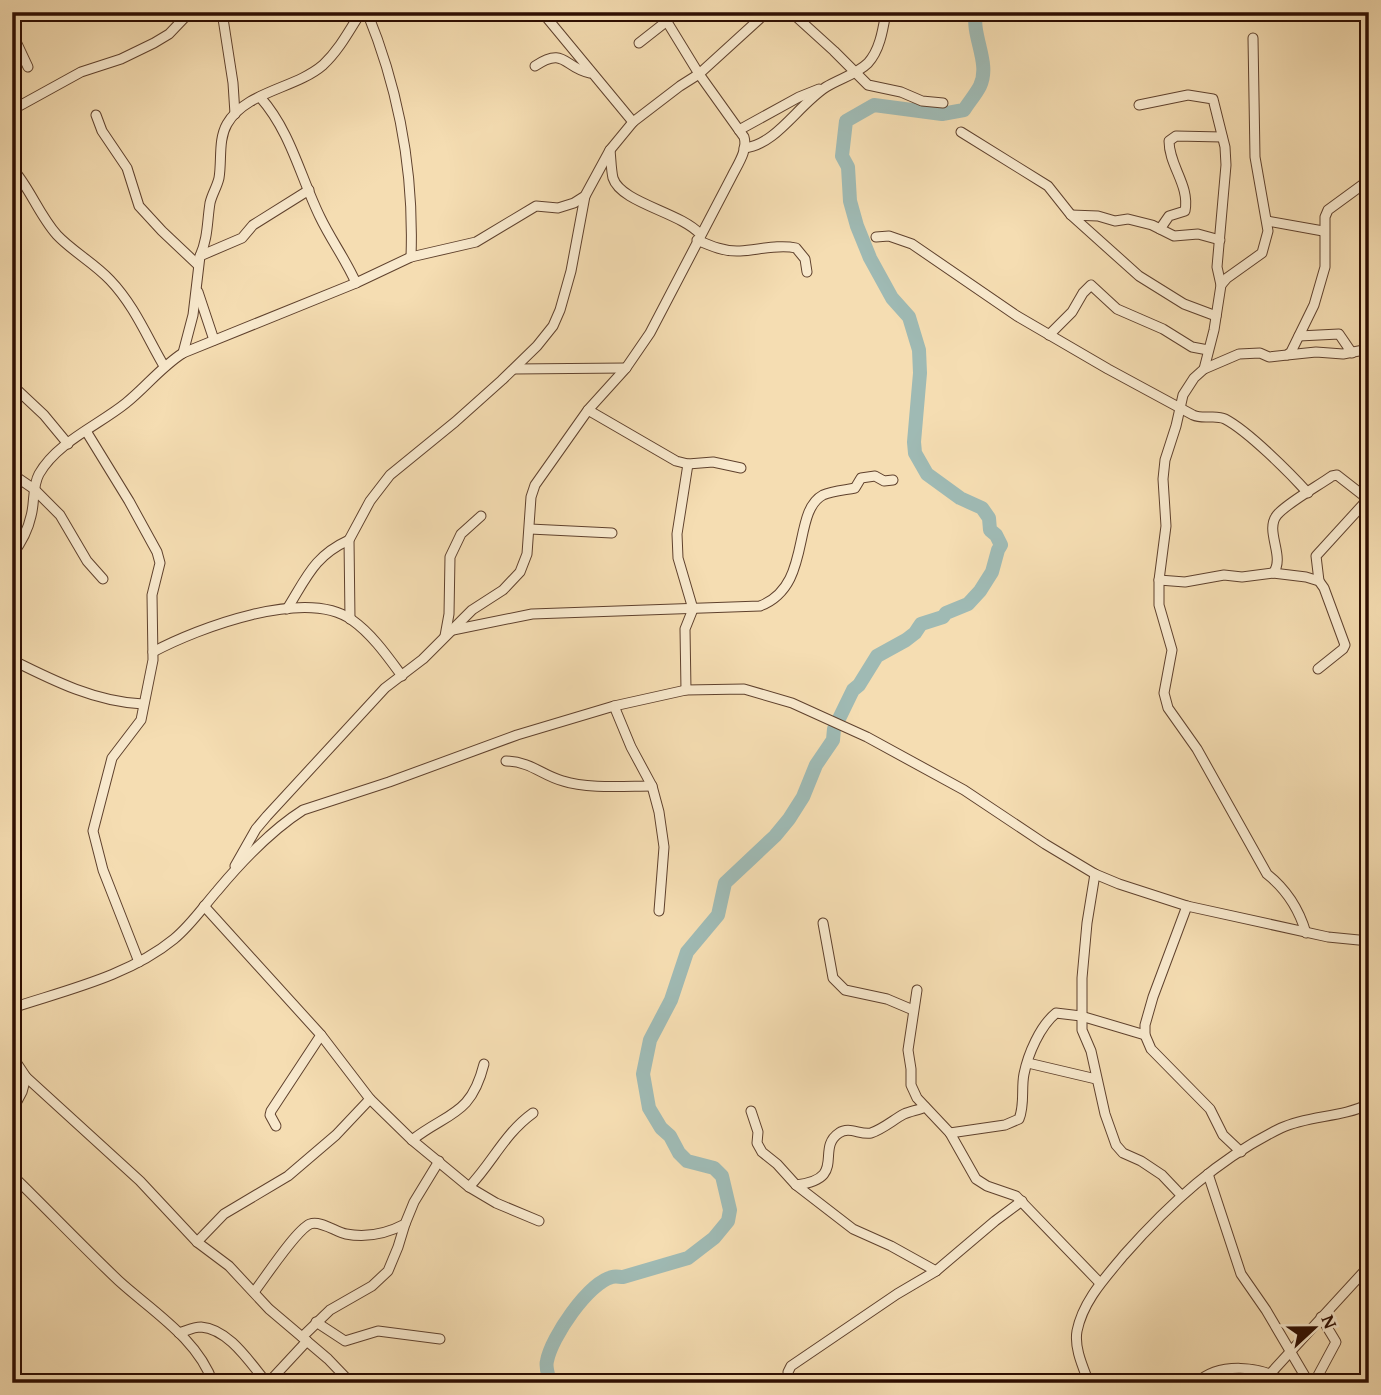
<svg xmlns="http://www.w3.org/2000/svg" width="1381" height="1395" font-family="'Gentium Book Plus',serif">
<style>
.lines{fill:none;stroke-linecap:round;stroke-linejoin:round}
.river{stroke:#9fbab4;stroke-width:14}
.minor-casing{stroke:#5f412d;stroke-width:11}
.minor{stroke:#f8e9cd;stroke-width:9}
</style>
<rect width="100%" height="100%" fill="#f5ddb2"/>
<filter id="stains"><feTurbulence type="fractalNoise" baseFrequency=".00286" numOctaves="4"/><feColorMatrix values="0 0 0 0 .2 0 0 0 0 .09 0 0 0 0 .02 0 0 0 .5 -.17"/></filter>
<radialGradient id="worn" r=".72"><stop offset=".6" stop-color="#630" stop-opacity="0"/><stop offset="1" stop-color="#630" stop-opacity=".3"/></radialGradient>
<g class="lines">
<path class="river" d="M550 1383C549 1376 545 1368 547 1361 551 1338 588 1283 612 1277 616 1276 619 1277 623 1277L688 1258 714 1238 728 1221 730 1210 722 1176 714 1168 687 1161 679 1153 670 1136 661 1128 649 1108 643 1074 650 1040 671 1000 687 952 718 915 725 883 775 836 789 819 803 797 816 765 833 740 834 729 853 690 859 685 877 656 906 640 915 633 921 624 943 617 946 613 968 604 980 591 992 572 998 550 1001 545 996 535 990 530 989 518 982 508 960 498 927 474 915 453 914 442 920 373 919 350 909 317 892 298 870 258 857 226 850 201 848 167 842 156 846 121 874 105 942 114 964 110C969 102 976 94 980 86 991 63 971 36 976 12"/>
<g class="minor-casing">
<g id="minor">
<path d="M222 12 233 83 235 114"/>
<path d="M367 12C399 90 414 174 411 257"/>
<path d="M542 12 633 122"/>
<path d="M791 12 834 51 868 85 901 92 922 101 943 103"/>
<path d="M12 33 28 67"/>
<path d="M639 43 667 21"/>
<path d="M535 66C565 46 564 68 590 73"/>
<path d="M260 97C291 132 300 176 320 217 331 240 346 260 356 283"/>
<path d="M1139 105 1188 95 1213 99 1225 147 1226 165 1217 267 1221 285 1214 330 1204 369"/>
<path d="M12 110 81 72 121 59 154 43 169 34 190 12"/>
<path d="M96 115 102 131 127 168 139 206 162 231 198 265"/>
<path d="M739 130 799 97 819 89"/>
<path d="M961 132 1048 186 1071 215 1139 276 1184 304 1216 316"/>
<path d="M744 148C776 145 798 105 826 87 839 79 857 74 868 63 880 50 883 29 886 12"/>
<path d="M610 150C611 159 611 169 613 178 621 203 680 212 700 234"/>
<path d="M12 168C30 188 39 215 57 235 72 251 94 263 110 280 134 305 147 337 164 366"/>
<path d="M1071 215 1098 216 1115 221 1128 219 1152 225 1174 236 1198 234 1220 240"/>
<path d="M1267 221 1323 231"/>
<path d="M1160 229 1169 216 1185 211C1190 185 1169 166 1169 141L1176 136 1222 137"/>
<path d="M876 237 889 236 912 244 1017 316 1108 369 1193 415C1204 420 1215 414 1225 419 1248 431 1290 473 1308 493"/>
<path d="M697 240C711 246 725 252 740 251 758 250 778 244 796 248L805 259 807 272"/>
<path d="M200 256C208 238 207 222 210 203 212 194 217 187 219 178 222 160 218 140 227 124 246 91 295 89 323 65 339 50 349 31 361 12"/>
<path d="M1221 285 1227 278 1262 253 1268 231 1255 157 1253 38"/>
<path d="M198 292 214 340"/>
<path d="M1049 335 1072 312 1083 293 1091 285 1117 309 1163 329 1192 347 1208 350"/>
<path d="M1299 336 1339 334 1352 353"/>
<path d="M183 353 193 315 200 256 242 238 253 225 309 190"/>
<path d="M1287 355 1316 352 1343 354 1369 349"/>
<path d="M514 369 626 368"/>
<path d="M12 385 44 415 68 444"/>
<path d="M588 410 676 461 688 464 713 462 741 468"/>
<path d="M86 431 129 501 157 552 160 563 152 595 153 660 141 720 112 758 93 831 103 870 139 962"/>
<path d="M12 474 34 489 60 515 87 561 103 579"/>
<path d="M530 529 612 533"/>
<path d="M12 555C21 543 28 530 31 516 35 502 32 487 39 474 57 442 99 425 126 403 146 387 161 367 183 353L356 283 411 257 476 242 536 206 558 208 574 203 585 196 610 150 633 122 680 86 699 74 767 12"/>
<path d="M1273 573C1286 557 1264 531 1277 515 1287 503 1318 486 1332 476L1337 475 1369 500"/>
<path d="M1159 580 1185 582 1224 575 1242 577 1273 573 1306 577 1319 581 1324 588 1345 645 1343 649 1318 669"/>
<path d="M1319 581 1316 556 1368 499"/>
<path d="M287 609C307 577 314 556 349 540"/>
<path d="M350 619 349 540 370 501 390 475 455 422 502 380 537 346 553 326 560 310 571 271 585 196"/>
<path d="M453 630 532 614 760 606C813 586 791 512 823 495 832 491 845 490 855 488L861 478 875 476 884 481 893 480"/>
<path d="M445 636 449 614 450 557 461 534 481 516"/>
<path d="M153 652C198 628 306 587 352 620 372 634 388 657 402 676"/>
<path d="M12 660C54 681 96 702 143 704"/>
<path d="M686 690 685 629 693 609 678 558 677 534 688 464"/>
<path d="M614 706 631 747 652 786 659 812 664 847 659 911"/>
<path d="M506 761C532 762 541 775 563 781 587 789 626 786 652 786"/>
<path d="M235 866 256 829 267 816 385 688 423 659 472 610 503 590 520 572 527 554 531 497 535 485 588 410 626 368 650 333 732 176C738 164 748 150 744 137L699 74 661 12"/>
<path d="M1095 874 1087 923 1082 978V1030L1091 1051 1105 1114 1116 1145 1123 1153 1141 1161 1162 1175 1181 1195"/>
<path d="M204 906 321 1035 370 1099 412 1140 469 1187 496 1203 539 1221"/>
<path d="M1187 906 1153 997 1145 1025V1035L1151 1049 1210 1109 1223 1135 1241 1152"/>
<path d="M823 923 833 978 845 990 887 999 913 1010"/>
<path d="M1306 933C1299 909 1286 889 1267 874L1197 749 1168 708 1164 693 1172 650 1159 605V580L1166 526 1163 479 1165 460 1176 426 1183 395 1194 378 1204 369 1239 354 1260 353 1269 357 1287 355 1291 352 1314 305 1325 267V217L1328 210 1369 180"/>
<path d="M1364 941 1369 968"/>
<path d="M917 990 908 1050 911 1069V1085L917 1098 950 1133 976 1179 987 1186 1016 1196 1100 1283"/>
<path d="M12 1008C66 990 129 976 174 939 191 925 203 907 217 891 242 861 270 831 303 810L389 782 517 735 614 706 686 690 744 689 792 703 867 737 964 790 1045 844 1095 874 1119 884 1187 906 1328 937 1369 941"/>
<path d="M12 1056 26 1077 140 1181 197 1242 229 1266 269 1309 328 1359 351 1383"/>
<path d="M1028 1063 1096 1079"/>
<path d="M12 1111 22 1092 26 1077"/>
<path d="M751 1111 758 1132 757 1143 762 1152 777 1164 796 1185 853 1229 891 1246 936 1271"/>
<path d="M276 1126 270 1115 271 1111 321 1035"/>
<path d="M950 1133 1005 1125 1019 1119C1025 1105 1021 1088 1024 1074 1028 1054 1040 1026 1056 1013L1081 1016 1145 1035"/>
<path d="M412 1140C448 1112 471 1116 484 1064"/>
<path d="M1208 1174 1241 1274 1266 1310 1309 1383"/>
<path d="M12 1175C48 1210 83 1247 119 1281 152 1311 198 1339 213 1383"/>
<path d="M796 1185C848 1179 815 1149 839 1133 849 1126 860 1135 871 1133 883 1129 893 1120 904 1114 911 1111 919 1110 925 1107"/>
<path d="M469 1187C493 1162 504 1134 533 1113"/>
<path d="M197 1242 224 1214 288 1176 336 1135 370 1099"/>
<path d="M254 1292C265 1278 296 1230 310 1224 320 1220 336 1232 346 1234 367 1238 386 1234 405 1224L414 1202 439 1161"/>
<path d="M316 1322 345 1341 378 1331 440 1339"/>
<path d="M179 1333C186 1331 193 1327 201 1327 229 1329 250 1363 267 1383"/>
<path d="M302 1337 330 1310 372 1286 388 1271 398 1247 405 1224"/>
<path d="M1270 1374 1369 1266"/>
<path d="M268 1383 307 1341"/>
<path d="M790 1383 788 1372 791 1366 897 1294 936 1271 995 1221 1022 1201"/>
<path d="M1089 1383C1083 1367 1074 1348 1077 1331 1083 1301 1105 1278 1124 1255 1169 1204 1219 1158 1281 1128 1309 1115 1341 1118 1369 1104"/>
<path d="M1197 1383C1218 1362 1263 1365 1285 1383"/>
<path d="M1314 1383 1336 1342 1321 1317"/>
</g>
</g>
<use href="#minor" class="minor"/>
</g>
<rect width="1381" height="1395" fill="none" stroke="#f5ddb2" stroke-width="42"/>
<rect x="14" y="14" width="1353" height="1367" fill="none" stroke="#2d0d01" stroke-width="3.5"/>
<rect x="21" y="21" width="1339" height="1353" fill="none" stroke="#2d0d01" stroke-width="2"/>
<g transform="translate(1314 1328) rotate(68)" stroke="#f8e9cd" stroke-width="5" paint-order="stroke">
<path d="M0-5L12 26L0 18L-12 26Z" fill="#2d0d01"/>
<text y="-10" font-size="19" font-weight="bold" text-anchor="middle" fill="#2d0d01">N</text>
</g>
<rect width="100%" height="100%" filter="url(#stains)"/>
<rect width="100%" height="100%" fill="url(#worn)"/>
</svg>
